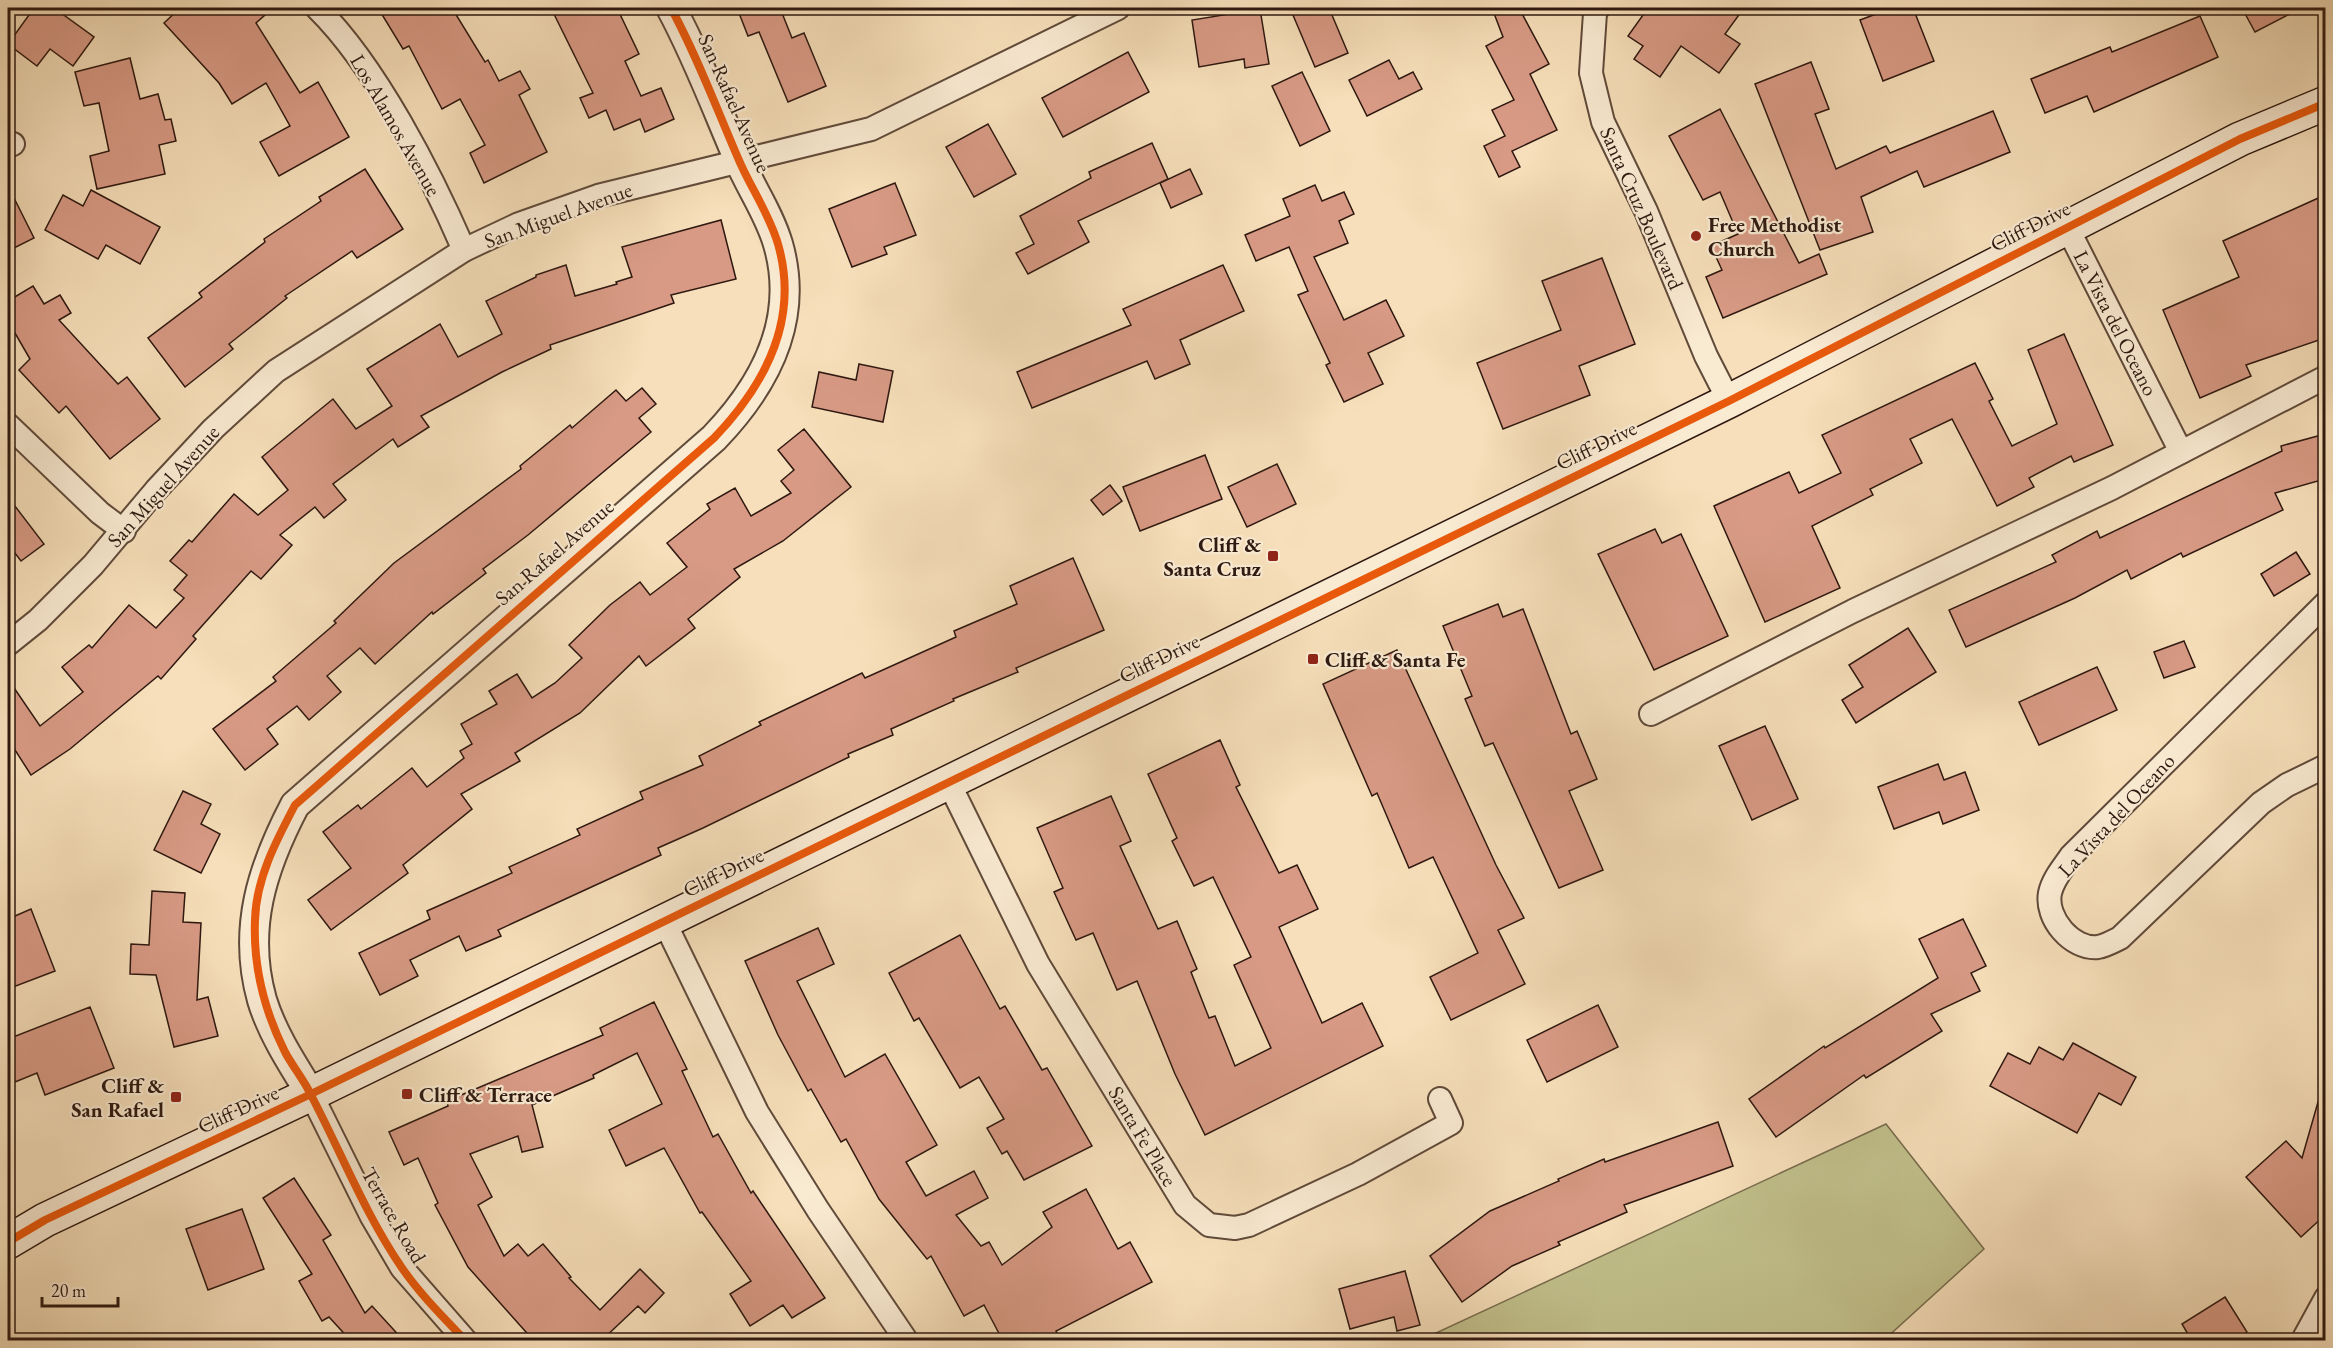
<svg xmlns="http://www.w3.org/2000/svg" width="2333" height="1348" font-family="'EB Garamond',serif">
<style>
.green{fill:#c1c08c;stroke:#786c4e;stroke-width:1.5}
.building{fill:#d89a85;stroke:#2e1810;stroke-width:1.5}
.lines{fill:none;stroke-linecap:round;stroke-linejoin:round}
.minor-casing{stroke:#604a3a;stroke-width:26}
.tertiary-casing{stroke:#604a3a;stroke-width:32}
.secondary-casing{stroke:#2e1810;stroke-width:36}
.minor{stroke:#f9ead2;stroke-width:22}
.tertiary{stroke:#f9ead2;stroke-width:28}
.secondary{stroke:#f9ead2;stroke-width:33}
.cycleway-casing{stroke:#f9ead2;stroke-width:11}
.cycleway{stroke:#e8590c;stroke-width:8}
.poi-dot{fill:#8f2418;stroke:#f9ead2;stroke-width:2}
.labels{text-anchor:middle;dominant-baseline:central;stroke-width:4.5;stroke-linejoin:round;paint-order:stroke}
.street-label{font-size:21px;fill:#2e1810;stroke:#f9ead2}
.poi-label{font-size:21px;font-weight:bold;fill:#2e1810;stroke:#f9ead2;text-anchor:start}
</style>
<rect width="100%" height="100%" fill="#f6dfba"/>
<filter id="stains"><feTurbulence type="fractalNoise" baseFrequency=".00333" numOctaves="4"/><feColorMatrix values="0 0 0 0 .2 0 0 0 0 .09 0 0 0 0 .02 0 0 0 .5 -.17"/></filter>
<radialGradient id="worn" r=".72"><stop offset=".6" stop-color="#630" stop-opacity="0"/><stop offset="1" stop-color="#630" stop-opacity=".3"/></radialGradient>
<path class="green" d="M1886 1124 1984 1249 1884 1340H1421Z"/>
<g class="building">
<path d="M34 8H54L94 37 73 66 50 49 37 66 8 44Z"/>
<path d="M180 8H273L256 23 300 93 318 82 349 137 279 176 260 142 290 126 266 83 232 104 219 83 164 23Z"/>
<path d="M378 8H452L485 62 488 60 499 81 520 71 530 89 519 95 547 152 484 183 470 153 485 145 460 99 442 109 409 46 403 49Z"/>
<path d="M551 8H617L639 54 625 61 641 96 661 88 674 119 645 132 640 119 614 130 606 110 589 118 580 98 593 93Z"/>
<path d="M737 8H780L792 38 804 33 826 86 788 102 759 32 748 36Z"/>
<path d="M1290 8H1329L1348 53 1315 67Z"/>
<path d="M1492 8H1519L1549 64 1530 74 1557 130 1512 151 1520 167 1499 177 1484 146 1505 136 1492 110 1514 100 1486 46 1503 37Z"/>
<path d="M1648 8H1744L1725 34 1740 44 1719 73 1681 46 1660 77 1634 59 1643 46 1628 36Z"/>
<path d="M1892 8H1913L1934 61 1883 81 1860 20Z"/>
<path d="M2242 8H2301L2255 32Z"/>
<path d="M1260 9 1269 64 1245 68 1244 59 1199 67 1192 20Z"/>
<path d="M2200 16 2218 57 2094 112 2087 96 2045 113 2031 79 2110 47 2112 52Z"/>
<path d="M1128 52 1149 92 1063 137 1042 98Z"/>
<path d="M130 58 140 99 158 94 165 120 171 119 176 141 159 145 165 174 97 189 90 156 109 151 99 103 84 106 75 72Z"/>
<path d="M1389 60 1399 79 1413 72 1422 89 1367 116 1349 80Z"/>
<path d="M1811 62 1829 109 1815 114 1836 169 1886 146 1890 153 1993 111 2010 152 1924 187 1917 171 1861 197 1873 232 1820 250 1755 84Z"/>
<path d="M1302 72 1330 131 1300 146 1272 86Z"/>
<path d="M1720 109 1799 263 1819 254 1827 274 1723 318 1706 277 1722 270 1711 246 1738 234 1720 192 1703 200 1669 136Z"/>
<path d="M988 124 1016 174 974 197 946 147Z"/>
<path d="M1152 143 1168 179 1078 221 1089 242 1028 274 1016 253 1034 244 1020 216 1091 178 1089 172Z"/>
<path d="M365 169 403 229 357 258 352 251 285 296 287 298 229 344 233 349 185 387 148 338 202 297 199 293 265 242 264 239 321 201 319 197Z"/>
<path d="M1190 169 1202 194 1171 208 1160 183Z"/>
<path d="M895 183 916 235 884 247 887 254 852 267 829 209Z"/>
<path d="M1315 185 1322 201 1344 192 1354 214 1339 221 1348 243 1314 257 1344 320 1386 300 1404 336 1368 353 1383 384 1344 402 1326 365 1330 363 1298 295 1308 291 1289 247 1256 261 1245 235 1290 216 1283 199Z"/>
<path d="M8 186 34 238 8 251Z"/>
<path d="M91 190 160 227 140 264 106 245 98 259 45 230 63 195 83 206Z"/>
<path d="M2325 195V338L2246 365 2251 376 2200 398 2163 310 2239 277 2223 241Z"/>
<path d="M721 220 736 279 671 295 674 303 550 345 551 349 502 372 421 416 429 427 398 447 393 439 333 484 346 500 324 518 315 507 280 535 292 545 261 579 251 571 193 636 196 639 161 679 158 676 70 749 31 775 8 739V679L40 726 83 692 62 667 89 645 92 648 129 605 156 628 184 598 174 590 187 575 170 561 189 540 192 542 234 494 258 515 288 490 262 457 333 399 356 429 392 406 367 369 440 324 458 357 502 334 486 301 536 277V275L566 265 575 296 617 284 616 282 632 277 622 247Z"/>
<path d="M1602 258 1635 344 1579 366 1590 395 1503 429 1477 363 1561 330 1542 281Z"/>
<path d="M1223 265 1244 311 1180 340 1190 364 1155 379 1147 361 1032 408 1017 372 1131 325 1123 309Z"/>
<path d="M33 286 44 304 60 295 71 313 59 320 118 384 127 377 160 419 110 459 66 406 59 413 19 370 30 359 8 321V301Z"/>
<path d="M2064 334 2113 445 2074 462 2071 456 2029 478 2034 487 1997 506 1952 419 1910 439 1922 463 1870 489 1873 495 1812 526 1840 588 1765 622 1714 506 1789 472 1799 493 1841 473 1822 435 1975 363 1993 399 1989 401 2012 446 2057 424 2028 350Z"/>
<path d="M859 364 893 371 883 422 812 407 819 372 856 380Z"/>
<path d="M642 388 656 404 639 418 651 432 528 535 483 569 486 573 433 614 432 612 375 664 360 648 327 676 341 692 309 720 297 706 267 729 278 744 245 770 213 729 276 681 273 677 336 623 334 621 394 563 521 469 520 466 570 425 572 428 616 390 626 401Z"/>
<path d="M804 429 851 487 783 541 734 569 740 577 688 619 695 628 646 666 639 656 580 713 515 753 520 761 461 794 472 809 403 865 408 873 331 930 308 900 351 868 323 832 358 805 361 809 412 768 427 787 464 758 460 751 472 744 461 724 497 704 489 691 517 674 532 698 555 683 582 658 569 645 610 605 640 582 650 595 687 567 667 543 710 509 707 504 735 488 751 516 791 493 781 481 794 470 778 450Z"/>
<path d="M2325 434V479L2275 493 2283 510 2183 557 2181 553 2131 579 2127 570 2075 598 1966 647 1949 610 2056 562 2052 555 2097 531 2100 538 2282 451 2281 446Z"/>
<path d="M1205 455 1222 499 1140 531 1123 487Z"/>
<path d="M1277 464 1296 504 1247 527 1228 487Z"/>
<path d="M1110 485 1122 501 1103 515 1091 500Z"/>
<path d="M8 497 44 544 21 561 8 544Z"/>
<path d="M1655 529 1662 543 1681 534 1728 636 1654 670 1598 554Z"/>
<path d="M2296 552 2310 574 2274 596 2261 574Z"/>
<path d="M1073 558 1104 630 1016 668 1018 672 953 699 954 701 891 729 893 735 848 754 849 757 703 828 658 848 661 855 498 930 501 936 466 951 459 936 410 960 418 976 380 995 359 953 430 919 427 911 512 873 509 867 580 835 577 829 643 799 640 792 703 765 699 756 761 725 759 722 862 673 865 678 956 637 954 631 1017 604 1010 586Z"/>
<path d="M1498 604 1503 617 1523 609 1571 734 1577 731 1597 779 1569 791 1603 870 1559 888 1493 743 1485 746 1465 699 1472 696 1443 626Z"/>
<path d="M1908 628 1936 672 1856 723 1842 700 1863 687 1849 665Z"/>
<path d="M2184 641 2195 667 2164 678 2154 652Z"/>
<path d="M1397 650 1496 865 1524 918 1498 930 1525 984 1451 1020 1430 977 1478 953 1433 857 1409 868 1377 793 1372 796 1323 684Z"/>
<path d="M2097 667 2117 710 2039 745 2019 702Z"/>
<path d="M1765 726 1798 799 1752 820 1719 746Z"/>
<path d="M1220 740 1240 785 1236 787 1279 873 1297 865 1318 909 1279 927 1322 1023 1362 1003 1383 1046 1205 1135 1175 1074 1137 981 1117 990 1093 933 1076 940 1054 892 1063 888 1037 828 1111 796 1131 841 1120 846 1158 929 1177 921 1197 969 1191 972 1209 1018 1215 1016 1235 1066 1271 1048 1234 965 1251 957 1213 877 1194 886 1172 841 1177 838 1148 774Z"/>
<path d="M1938 764 1944 780 1965 772 1979 810 1943 824 1939 812 1894 829 1878 787Z"/>
<path d="M183 791 211 804 201 824 220 834 201 873 154 850Z"/>
<path d="M152 891 185 893 183 922 201 923 197 1000 208 997 218 1036 174 1047 156 975 130 974 131 944 149 945Z"/>
<path d="M31 909 55 971 8 989V919Z"/>
<path d="M1963 919 1986 966 1971 973 1980 991 1931 1014 1942 1031 1866 1078 1864 1075 1776 1137 1749 1099 1824 1046 1825 1048 1938 978 1919 939Z"/>
<path d="M818 928 834 964 797 981 845 1077 885 1054 937 1145 906 1162 926 1196 974 1171 988 1198 956 1215 981 1246 989 1242 1002 1265 1052 1227 1043 1212 1086 1189 1118 1249 1130 1242 1152 1282 1056 1331 1061 1341H1003L984 1305 964 1316 931 1256 927 1259 879 1199 846 1139 841 1142 811 1089 808 1091 778 1035 745 961Z"/>
<path d="M960 935 1000 1009 1005 1006 1042 1070 1047 1068 1092 1146 1024 1180 1007 1151 1002 1154 987 1128 1004 1119 979 1077 960 1088 919 1018 914 1021 889 973Z"/>
<path d="M654 1002 687 1069 682 1071 713 1137 718 1134 751 1193 753 1191 825 1298 792 1318 783 1305 750 1326 730 1294 751 1281 702 1212 700 1213 664 1148 626 1166 609 1130 662 1104 637 1053 593 1075 594 1078 532 1105 543 1147 522 1152 518 1136 470 1154 492 1197 478 1205 504 1256 518 1244 528 1256 543 1244 571 1277 569 1278 600 1310 640 1269 664 1293 645 1313 638 1306 601 1341H534L468 1267 435 1205 438 1203 418 1158 404 1165 389 1132 448 1106 447 1101 603 1035 600 1028Z"/>
<path d="M1598 1005 1618 1047 1547 1082 1527 1040Z"/>
<path d="M90 1007 114 1068 45 1095 37 1073 15 1082 8 1062V1039Z"/>
<path d="M2073 1043 2136 1077 2121 1105 2099 1093 2077 1133 1990 1086 2008 1053 2030 1064 2039 1047 2063 1060Z"/>
<path d="M2320 1095 2325 1096V1215L2301 1237 2246 1177 2286 1141 2302 1158Z"/>
<path d="M1718 1122 1733 1166 1624 1205 1627 1212 1558 1242 1560 1245 1512 1266 1462 1302 1430 1256 1490 1211 1559 1181 1558 1179 1604 1159 1605 1162Z"/>
<path d="M294 1178 331 1235 323 1240 365 1313 372 1306 404 1341H351L329 1317 322 1321 299 1281 312 1274 263 1198Z"/>
<path d="M242 1209 264 1269 208 1290 186 1229Z"/>
<path d="M1405 1271 1420 1325 1397 1331 1394 1317 1350 1329 1339 1289Z"/>
<path d="M2225 1297 2247 1332 2234 1341H2192L2182 1324Z"/>
</g>
<g class="lines">
<g class="minor-casing">
<g id="minor">
<path d="M317 8C376 66 431 174 464 250"/>
<path d="M1598 8 1595 13 1591 73 1603 122 1646 211 1706 356 1729 401"/>
<path d="M8 146 13 144"/>
<path d="M2067 227 2181 452"/>
<path d="M8 425 100 513 124 531"/>
<path d="M2326 603 2071 856C2063 868 2053 879 2050 893 2045 918 2072 950 2098 947 2105 946 2114 941 2120 938L2261 803 2287 785 2326 766"/>
<path d="M8 644 38 620 93 565 156 490 213 429 276 371 464 250 519 224 598 196 871 129 1118 8"/>
<path d="M1651 714 1853 611 2112 488 2326 377"/>
<path d="M948 781 1038 964 1185 1205 1209 1225 1235 1228 1249 1225 1358 1174 1451 1123 1440 1099"/>
<path d="M664 921 757 1112 818 1210 906 1340"/>
<path d="M311 1094 372 1217 402 1268 465 1340"/>
<path d="M2303 1340 2326 1298"/>
</g>
</g>
<g class="tertiary-casing">
<path id="tertiary" d="M311 1094C293 1065 272 1033 262 1000 242 929 262 868 295 805L714 438C765 385 800 320 778 244 769 213 750 187 738 158 716 107 697 56 671 8"/>
</g>
<g class="secondary-casing">
<path id="secondary" d="M8 1242 45 1220 311 1094 1729 401 2240 139 2326 103"/>
</g>
<use href="#minor" class="minor"/>
<use href="#tertiary" class="tertiary"/>
<use href="#secondary" class="secondary"/>
<g class="cycleway-casing">
<g id="cycleway">
<path d="M8 1242 45 1220 311 1094 1729 401 2240 139 2326 103"/>
<path d="M465 1340C443 1317 420 1294 402 1268 365 1214 341 1152 311 1095 304 1080 293 1067 285 1052 264 1010 253 968 255 920 256 879 276 841 295 805L714 438C765 385 800 320 778 244 769 213 750 187 738 158 716 107 697 56 671 8"/>
</g>
</g>
<use href="#cycleway" class="cycleway"/>
</g>
<g class="poi-dot">
<circle cx="1696" cy="236" r="6"/>
<rect x="1267" y="550" width="12" height="12" rx="3"/>
<rect x="1307" y="653" width="12" height="12" rx="3"/>
<rect x="401" y="1088" width="12" height="12" rx="3"/>
<rect x="170" y="1091" width="12" height="12" rx="3"/>
</g>
<g class="labels">
<g class="street-label">
<text transform="translate(735 103) rotate(66)">San Rafael Avenue</text>
<text transform="translate(396 125) rotate(60)">Los Alamos Avenue</text>
<text transform="translate(1642 208) rotate(66)">Santa Cruz Boulevard</text>
<text transform="translate(558 215) rotate(-20)">San Miguel Avenue</text>
<text transform="translate(2030 226) rotate(-27)">Cliff Drive</text>
<text transform="translate(2116 323) rotate(63)">La Vista del Oceano</text>
<text transform="translate(1596 445) rotate(-26)">Cliff Drive</text>
<text transform="translate(163 486) rotate(-48)">San Miguel Avenue</text>
<text transform="translate(554 552) rotate(-41)">San Rafael Avenue</text>
<text transform="translate(1159 658) rotate(-26)">Cliff Drive</text>
<text transform="translate(2116 815) rotate(-47)">La Vista del Oceano</text>
<text transform="translate(723 872) rotate(-26)">Cliff Drive</text>
<text transform="translate(238 1109) rotate(-25)">Cliff Drive</text>
<text transform="translate(1143 1136) rotate(59)">Santa Fe Place</text>
<text transform="translate(394 1215) rotate(60)">Terrace Road</text>
</g>
<g class="poi-label">
<text x="1708" y="224">Free Methodist<tspan x="1708" dy="24">Church</tspan></text>
<text x="1261" y="544" text-anchor="end">Cliff &amp;<tspan x="1261" dy="24">Santa Cruz</tspan></text>
<text x="1325" y="659">Cliff &amp; Santa Fe</text>
<text x="164" y="1085" text-anchor="end">Cliff &amp;<tspan x="164" dy="24">San Rafael</tspan></text>
<text x="419" y="1094">Cliff &amp; Terrace</text>
</g>
</g>
<rect width="2333" height="1348" fill="none" stroke="#f6dfba" stroke-width="30"/>
<rect x="9" y="9" width="2315" height="1330" fill="none" stroke="#2e1810" stroke-width="3"/>
<rect x="15" y="15" width="2303" height="1318" fill="none" stroke="#2e1810" stroke-width="1.5"/>
<path d="M42 1297v9h76v-9" fill="none" stroke="#2e1810" stroke-width="3"/>
<text x="51" y="1297" font-size="18" fill="#2e1810" stroke="#f9ead2" stroke-width="4.5" paint-order="stroke">20 m</text>
<rect width="100%" height="100%" filter="url(#stains)"/>
<rect width="100%" height="100%" fill="url(#worn)"/>
</svg>
